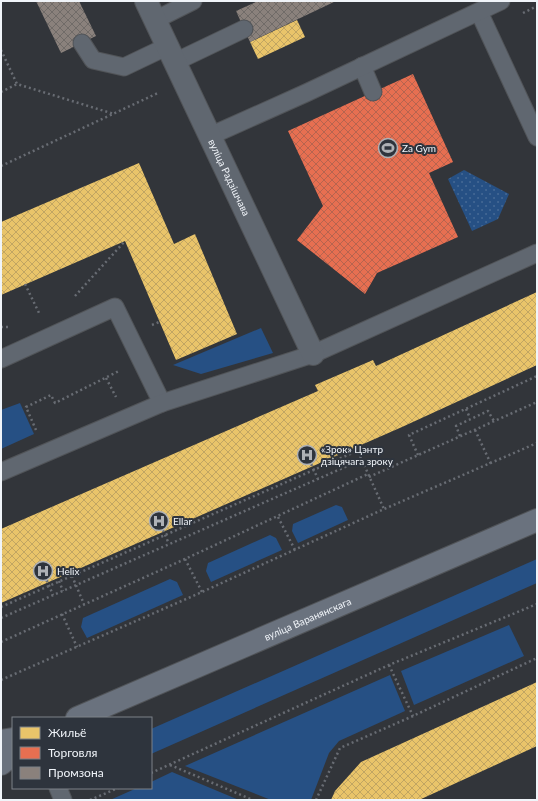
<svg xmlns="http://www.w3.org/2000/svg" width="538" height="801" font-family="Lato,sans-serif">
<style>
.grass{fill:#265084}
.park{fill:url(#park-dots)}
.homes{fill:url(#homes-cross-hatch)}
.shops{fill:url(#shops-cross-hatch)}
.industry{fill:url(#industry-cross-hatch)}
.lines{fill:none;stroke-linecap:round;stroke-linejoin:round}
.lane-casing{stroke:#515458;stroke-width:19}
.street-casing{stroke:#515458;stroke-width:24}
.secondary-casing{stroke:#515458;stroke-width:24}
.path{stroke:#686c73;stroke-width:2.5;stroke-dasharray:2 3;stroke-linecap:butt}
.lane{stroke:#606770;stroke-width:17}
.street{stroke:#606770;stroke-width:22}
.secondary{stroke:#6a727e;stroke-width:22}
.labels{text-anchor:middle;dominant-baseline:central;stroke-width:4;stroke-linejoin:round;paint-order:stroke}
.poi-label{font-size:10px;fill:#f0f4f9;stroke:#2e343d;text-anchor:start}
.street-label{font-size:10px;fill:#f0f4f9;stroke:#2e343d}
</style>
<defs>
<pattern id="park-dots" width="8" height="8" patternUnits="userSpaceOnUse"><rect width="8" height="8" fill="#265084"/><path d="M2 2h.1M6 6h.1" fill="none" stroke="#466a96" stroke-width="1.8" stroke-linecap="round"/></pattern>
<pattern id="homes-cross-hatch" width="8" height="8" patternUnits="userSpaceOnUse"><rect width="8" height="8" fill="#e9c46a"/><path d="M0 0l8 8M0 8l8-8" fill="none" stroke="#c1a562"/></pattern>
<pattern id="shops-cross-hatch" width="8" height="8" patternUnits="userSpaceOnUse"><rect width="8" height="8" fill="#e76f51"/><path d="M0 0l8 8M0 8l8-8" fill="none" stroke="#b7644f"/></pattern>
<pattern id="industry-cross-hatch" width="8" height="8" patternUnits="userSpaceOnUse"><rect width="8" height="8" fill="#8a817c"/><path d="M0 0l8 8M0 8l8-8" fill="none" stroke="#706b68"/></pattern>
</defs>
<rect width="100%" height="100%" fill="#32353a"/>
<g class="grass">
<path d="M261 328 273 353 201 374 173 365Z"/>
<path d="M20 403 34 434 1 449V410Z"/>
<path d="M336 505 342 507 348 520 298 543 292 531 293 524Z"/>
<path d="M270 535 276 538 282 550 211 582 206 571 208 563Z"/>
<path d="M537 559V583L151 754V729Z"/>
<path d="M170 579 177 582 183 595 87 638 81 627 83 618Z"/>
<path d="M509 625 524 656 414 705 401 671Z"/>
<path d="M390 675 405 711 339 741 329 753 311 800H271L185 766Z"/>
<path d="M172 772 239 800H110L137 788H151V782Z"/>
</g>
<path class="park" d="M464 170 509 194 498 219 472 231 448 179Z"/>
<g class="homes">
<path d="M297 20 305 37 258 59 250 42Z"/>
<path d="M139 163 174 244 195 234 237 334 176 360 125 241 1 295V222Z"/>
<path d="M537 292V365L402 427 1 603V529L318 391 315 385 373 360 376 366Z"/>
<path d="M537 682V746L419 800H331L335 791 361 762Z"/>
</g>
<path class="shops" d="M413 74 453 162 429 173 458 237 377 273 365 294 297 240 323 206 288 131Z"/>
<g class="industry">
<path d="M36 1H79L96 36 61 53Z"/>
<path d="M258 1H336L250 42 236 11Z"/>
</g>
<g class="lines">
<g class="lane-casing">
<g id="lane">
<path d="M479 12 537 137"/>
<path d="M155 20 193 1"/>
<path d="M82 43 93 60 124 67 168 46"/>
<path d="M175 62 244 29"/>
<path d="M362 66 373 92"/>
<path d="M210 136 306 93 501 1"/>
<path d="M1 359 115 307 162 403"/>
<path d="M1 472 162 403 313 354 537 253"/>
<path d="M58 788 63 800"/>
</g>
</g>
<g class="street-casing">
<g id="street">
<path id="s1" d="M146 1 313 354"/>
</g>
</g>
<g class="secondary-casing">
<g id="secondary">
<path id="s2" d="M77 718 537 520"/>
<path d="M1 741 13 739"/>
<path d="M1 764 13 754"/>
</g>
</g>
<g class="path">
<path d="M523 13 537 6"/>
<path d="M1 50 17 84 114 114"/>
<path d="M1 92 17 84"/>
<path d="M1 166 158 93"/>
<path d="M25 284 40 315"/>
<path d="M75 296 125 241"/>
<path d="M152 325 159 322"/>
<path d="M1 327H8"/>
<path d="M106 378 116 397"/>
<path d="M466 409 470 418"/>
<path d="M36 430 26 407 51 395 55 403 119 371"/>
<path d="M475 430 491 464"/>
<path d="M460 436 456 426 488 411 494 421"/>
<path d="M356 447 384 509"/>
<path d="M307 455 318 479"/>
<path d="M418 455 409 435 537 376"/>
<path d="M369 477 537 402"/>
<path d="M278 517 295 550"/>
<path d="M159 521 169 544"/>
<path d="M185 559 202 592"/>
<path d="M43 571 53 595"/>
<path d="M72 576 84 604"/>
<path d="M59 581 63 591"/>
<path d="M1 607 357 451"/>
<path d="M62 614 77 647"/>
<path d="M1 618 361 460"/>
<path d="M1 642 185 559 368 474"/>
<path d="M389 665 413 716"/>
<path d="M1 680 202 592 384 509 537 443"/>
<path d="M170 765 253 800"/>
<path d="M151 773 389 665 537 604"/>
<path d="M90 800 118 788"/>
<path d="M316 800 340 748 413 716 537 658"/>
</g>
<use href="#lane" class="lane"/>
<use href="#street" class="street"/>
<use href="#secondary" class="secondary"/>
</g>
<defs>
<g id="stadium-ring" transform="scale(1)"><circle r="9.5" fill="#2e343d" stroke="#aeb1b6" stroke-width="1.5"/><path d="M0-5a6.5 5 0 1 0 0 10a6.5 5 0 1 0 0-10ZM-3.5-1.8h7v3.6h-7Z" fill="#aeb1b6"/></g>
<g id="hospital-ring" transform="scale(1)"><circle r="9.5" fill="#2e343d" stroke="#aeb1b6" stroke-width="1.5"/><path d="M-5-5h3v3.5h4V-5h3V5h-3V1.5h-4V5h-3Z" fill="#aeb1b6"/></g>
</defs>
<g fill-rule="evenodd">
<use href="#stadium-ring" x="388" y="148"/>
<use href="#hospital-ring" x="307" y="455"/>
<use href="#hospital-ring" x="159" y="521"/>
<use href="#hospital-ring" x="43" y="571"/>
</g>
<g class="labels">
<g class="poi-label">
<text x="402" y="148">Za Gym</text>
<text x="321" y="449">«Зрок» Цэнтр<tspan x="321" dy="12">дзіцячага зроку</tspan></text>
<text x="173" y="521">Ellar</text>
<text x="57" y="571">Helix</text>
</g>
<g class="street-label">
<text stroke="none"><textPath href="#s1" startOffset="195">вуліца Радзішчава</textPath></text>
<text stroke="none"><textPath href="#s2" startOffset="251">вуліца Варанянскага</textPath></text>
</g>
</g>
<rect width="538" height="801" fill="none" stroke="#f0f4f9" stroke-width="4"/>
<rect x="12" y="717" width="140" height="72" fill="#2e343d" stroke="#7c8188"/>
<rect x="20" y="727" width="20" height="12" fill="#e9c46a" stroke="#7c8188"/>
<text x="48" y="737" font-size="12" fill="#f0f4f9">Жильё</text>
<rect x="20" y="747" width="20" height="12" fill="#e76f51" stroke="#7c8188"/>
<text x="48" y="757" font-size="12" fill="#f0f4f9">Торговля</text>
<rect x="20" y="767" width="20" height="12" fill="#8a817c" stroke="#7c8188"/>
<text x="48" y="777" font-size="12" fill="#f0f4f9">Промзона</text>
</svg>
